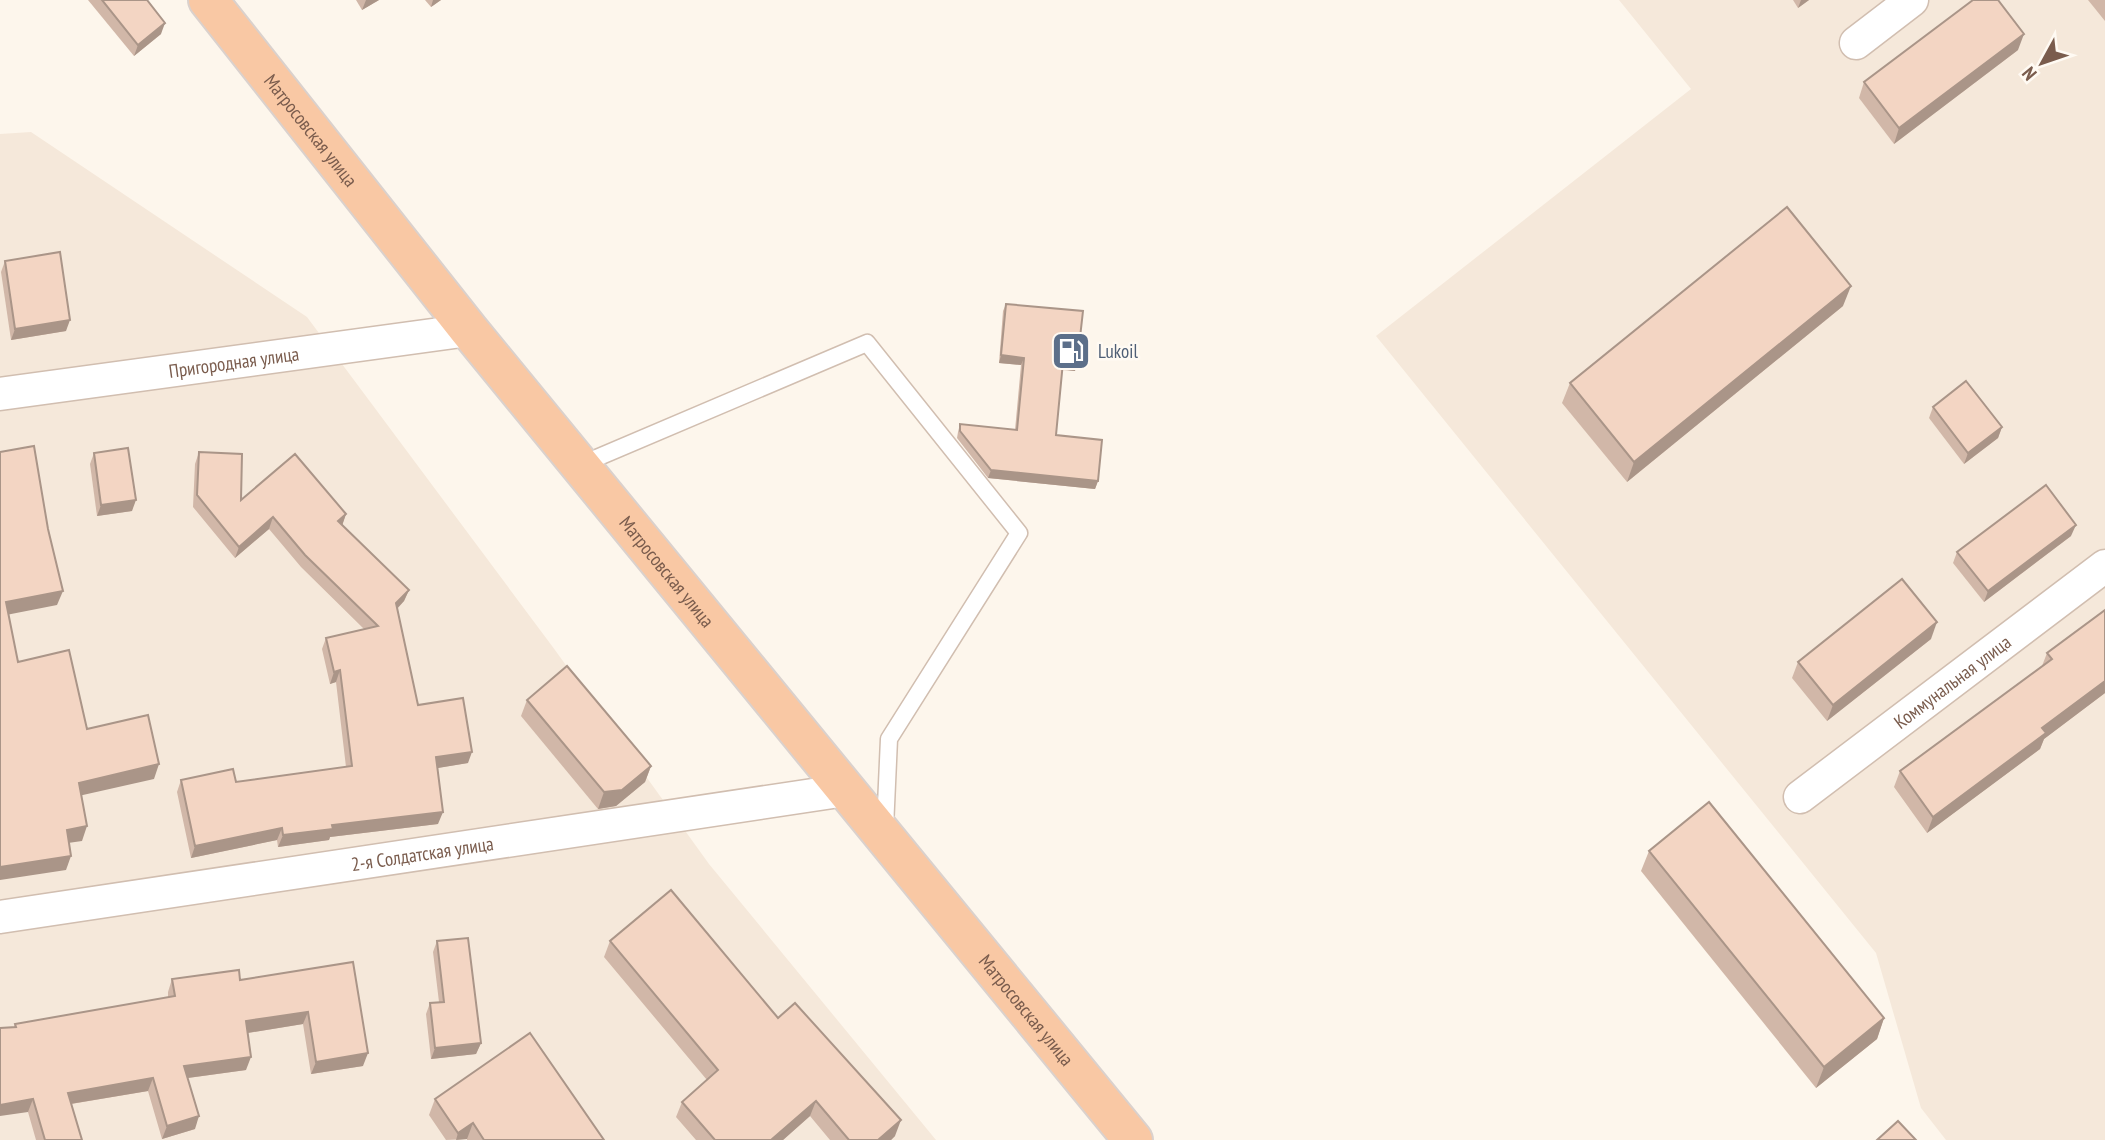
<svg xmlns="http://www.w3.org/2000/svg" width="2105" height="1140" font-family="'PT Sans Narrow',sans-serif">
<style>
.residential{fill:#f5e8da}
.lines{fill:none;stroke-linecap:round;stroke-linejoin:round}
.service-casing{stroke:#d1beb0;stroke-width:19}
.minor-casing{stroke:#d1beb0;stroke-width:35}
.trunk-casing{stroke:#dad1cd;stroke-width:42}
.service{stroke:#fff;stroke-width:16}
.minor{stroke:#fff;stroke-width:32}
.trunk{stroke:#f9c8a4;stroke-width:38}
.wall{fill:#d1b7a8}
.shaded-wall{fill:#aa9588}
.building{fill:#f3d5c3;stroke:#aa9588;stroke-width:2}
.labels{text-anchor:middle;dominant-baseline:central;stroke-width:5;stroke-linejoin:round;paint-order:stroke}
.street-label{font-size:19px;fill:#7a5c4d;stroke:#fffaf3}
.service-label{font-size:19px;fill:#4e5e75;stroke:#fffaf3;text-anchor:start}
</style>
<rect width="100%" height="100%" fill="#fdf6ec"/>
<g class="residential">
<path d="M1619 0H2105V1140H1946L1921 1108 1876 953 1376 336 1691 89Z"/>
<path d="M31 132 307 317 555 650 709 864 936 1140H0V134Z"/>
</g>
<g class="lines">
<g class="service-casing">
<path id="service" d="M580 465 867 343 1019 533 889 739 885 828"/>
</g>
<g class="minor-casing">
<g id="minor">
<path d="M1856 43 1912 0"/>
<path id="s1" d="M0 394 469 330"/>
<path id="s2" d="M1800 797 2105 566"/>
<path id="s3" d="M0 917 846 790"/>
</g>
</g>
<g class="trunk-casing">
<g id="trunk">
<path id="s4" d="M208 0 469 330 1133 1140"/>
</g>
</g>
<use href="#service" class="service"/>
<use href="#minor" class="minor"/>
<use href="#trunk" class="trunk"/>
</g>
<g class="wall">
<path d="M88 0H147L161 34 134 56Z"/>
<path d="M356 0H379L362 10Z"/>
<path d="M425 0H441L431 7Z"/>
<path d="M1793 0H1809L1798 8Z"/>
<path d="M2088 0H2105V21Z"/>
<path d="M2018 50 1894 144 1859 98 1864 82Z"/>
<path d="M5 261 66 331 11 340 1 272Z"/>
<path d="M1006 304 1075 371 1062 370 1056 435 1098 481 1095 489 988 478 957 438 958 432 960 424 1015 430 1021 365 999 363 1003 311Z"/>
<path d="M1843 306 1627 482 1562 403 1570 383Z"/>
<path d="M1933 407 2002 427 1998 438 1964 464 1929 418Z"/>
<path d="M199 452 241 500 346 514 342 525 409 590 404 601 397 609 418 705 468 763 437 768 438 824 330 837 329 840 278 847 277 840 191 858 177 792 181 780 236 782 346 767 336 682 330 684 322 649 326 638 364 629 301 567 269 529 235 558 193 507 195 464Z"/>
<path d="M94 453 132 511 97 516 90 464Z"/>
<path d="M2071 536 1984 602 1953 563 1957 552Z"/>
<path d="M2105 610V693L2044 739 2040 749 1927 833 1894 787 1900 771 2042 666 2047 653Z"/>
<path d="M1931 639 1827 721 1792 678 1798 662Z"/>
<path d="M527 700 651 766 645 782 616 806 598 809 521 716Z"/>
<path d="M1649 851 1884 1018 1877 1039 1816 1088 1641 871Z"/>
<path d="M437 941 481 1043 476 1054 431 1059 426 1014 430 1003 439 1002 433 952Z"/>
<path d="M610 941 778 1018 895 1136 891 1140H830L810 1116 783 1140H696L676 1117 682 1102 707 1080 604 957Z"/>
<path d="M353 962 363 1066 311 1074 303 1024 248 1033 246 1070 188 1078 195 1129 162 1139 148 1091 71 1104 82 1140H36L28 1112 14 1027 15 1024 168 998V992L172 979 240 980Z"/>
<path d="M435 1099 604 1140H467V1139L446 1140 429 1115Z"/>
</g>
<g class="shaded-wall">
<path d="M366 0H379L362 10Z"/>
<path d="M433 0H441L431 7Z"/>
<path d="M1801 0H1809L1798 8Z"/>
<path d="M165 23 161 34 134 56 138 45Z"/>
<path d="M2024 34 2018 50 1894 144 1899 128Z"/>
<path d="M1851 286 1843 306 1627 482 1634 462Z"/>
<path d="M70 320 66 331 11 340 15 329Z"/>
<path d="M1001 355 1024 358 1021 365 999 363Z"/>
<path d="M1063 362 1077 364 1075 371 1060 369Z"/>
<path d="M2002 427 1998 438 1964 464 1968 453Z"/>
<path d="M991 470 1098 481 1095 489 988 478Z"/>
<path d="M136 500 132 511 97 516 101 505Z"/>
<path d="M346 514 342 526 338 521Z"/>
<path d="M273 517 269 529 235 558 239 547Z"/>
<path d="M2076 525 2071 536 1984 602 1988 591Z"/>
<path d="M409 590 404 601 392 614 396 603Z"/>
<path d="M63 591 57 605 1 616 6 602Z"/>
<path d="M1937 622 1931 639 1827 721 1833 705Z"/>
<path d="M340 670 336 682 330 684 334 672Z"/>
<path d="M2105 681V693L2044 739 2040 749 1927 833 1933 817 2042 728Z"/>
<path d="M472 752 468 763 432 769 436 757Z"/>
<path d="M159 764 154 779 74 797 79 783Z"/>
<path d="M651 766 645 782 616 806 598 809 604 792Z"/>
<path d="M443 812 438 824 330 837 329 840 278 847 283 835 332 825Z"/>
<path d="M87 826 82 841 61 844 67 830Z"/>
<path d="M282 828 277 840 191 858 195 846Z"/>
<path d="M71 856 66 870 0 880V867Z"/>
<path d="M308 1012 303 1024 241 1034 246 1021Z"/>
<path d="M1884 1018 1877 1039 1816 1088 1824 1067Z"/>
<path d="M481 1043 476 1054 431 1059 435 1048Z"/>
<path d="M368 1053 363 1066 311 1074 316 1062Z"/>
<path d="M251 1057 246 1070 180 1079 184 1066Z"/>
<path d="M153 1078 148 1091 64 1105 68 1093Z"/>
<path d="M33 1099 28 1112 0 1116V1105Z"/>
<path d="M816 1101 810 1116 783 1140H771Z"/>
<path d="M199 1116 195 1129 162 1139 167 1126Z"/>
<path d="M901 1120 895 1136 891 1140H878Z"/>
<path d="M473 1123 467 1139 456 1140 458 1133Z"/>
</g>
<g class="building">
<path d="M102 0H147L165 23 138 45Z"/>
<path d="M1973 0H1998L2024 34 1899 128 1864 82Z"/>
<path d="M1787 207 1851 286 1634 462 1570 383Z"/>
<path d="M60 252 70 320 15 329 5 261Z"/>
<path d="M1006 304 1083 311 1077 364 1063 362 1056 435 1102 440 1098 481 991 470 960 431V424L1017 430 1024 358 1001 355Z"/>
<path d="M1966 381 2002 427 1968 453 1933 407Z"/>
<path d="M34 446 48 529 63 591 6 602 18 662 69 650 87 729 148 715 159 764 79 783 87 826 67 830 71 856 0 867V452Z"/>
<path d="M128 448 136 500 101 505 94 453Z"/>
<path d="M199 452 242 454 241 500 295 454 346 514 338 521 409 590 396 603 418 705 463 698 472 752 436 757 443 812 332 825 333 829 283 835 282 828 195 846 181 780 233 769 236 782 352 766 340 670 334 672 326 638 378 626 305 555 273 517 239 547 197 495Z"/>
<path d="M2046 485 2076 525 1988 591 1957 552Z"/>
<path d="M1902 579 1937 622 1833 705 1798 662Z"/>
<path d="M2105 610V681L2042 728 2046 733 1933 817 1900 771 2052 659 2047 653Z"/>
<path d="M567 666 651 766 622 790 604 792 527 700Z"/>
<path d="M1709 802 1884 1018 1824 1067 1649 851Z"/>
<path d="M671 890 778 1018 795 1003 901 1120 878 1140H849L816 1101 771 1140H715L682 1102 718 1070 610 941Z"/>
<path d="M468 938 481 1043 435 1048 430 1003 444 1002 437 941Z"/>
<path d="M353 962 368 1053 316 1062 308 1012 246 1021 251 1057 184 1066 199 1116 167 1126 153 1078 68 1093 82 1140H45L33 1099 0 1105V1028L16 1027 15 1024 175 996 172 979 239 970 240 980Z"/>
<path d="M530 1033 604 1140H484L473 1123 458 1133 435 1099Z"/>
<path d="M1898 1121 1916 1140H1877Z"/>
</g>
<defs>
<g id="fuel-square" transform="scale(2.0125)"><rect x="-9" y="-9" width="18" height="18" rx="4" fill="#5c6f8a" stroke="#fffaf3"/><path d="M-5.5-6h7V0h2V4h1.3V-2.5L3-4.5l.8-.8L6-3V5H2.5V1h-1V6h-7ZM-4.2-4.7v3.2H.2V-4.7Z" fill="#fff"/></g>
</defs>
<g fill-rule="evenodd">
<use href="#fuel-square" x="1071" y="351"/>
</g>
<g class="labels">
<g class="street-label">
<text stroke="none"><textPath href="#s4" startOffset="166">Матросовская улица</textPath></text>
<text stroke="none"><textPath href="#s1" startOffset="236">Пригородная улица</textPath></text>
<text stroke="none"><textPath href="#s4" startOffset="733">Матросовская улица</textPath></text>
<text stroke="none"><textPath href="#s2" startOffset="191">Коммунальная улица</textPath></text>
<text stroke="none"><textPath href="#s3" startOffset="427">2-я Солдатская улица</textPath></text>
<text stroke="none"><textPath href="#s4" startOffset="1300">Матросовская улица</textPath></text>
</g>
<g class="service-label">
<text x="1098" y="351">Lukoil</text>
</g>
</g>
<g transform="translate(2042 63) rotate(230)" stroke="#fffaf3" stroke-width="5" paint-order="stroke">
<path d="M0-5L12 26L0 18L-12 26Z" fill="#7a5c4d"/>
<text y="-10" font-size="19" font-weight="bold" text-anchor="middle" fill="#7a5c4d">N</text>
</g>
</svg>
